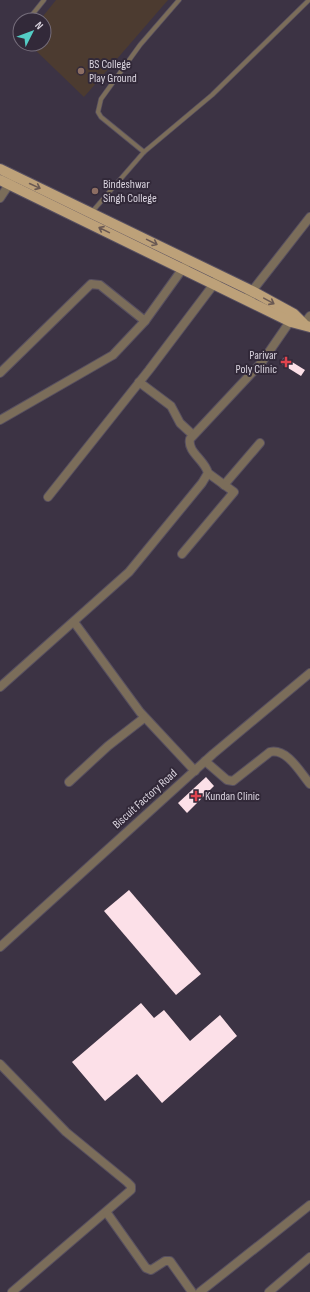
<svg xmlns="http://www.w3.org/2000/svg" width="310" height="1292" font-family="'Sofia Sans Condensed',sans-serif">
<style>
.education{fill:#4c3b30}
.building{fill:#fce0e8}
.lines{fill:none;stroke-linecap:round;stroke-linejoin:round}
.service-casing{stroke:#585060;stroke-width:5.5}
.minor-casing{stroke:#585060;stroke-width:10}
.primary-casing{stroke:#585060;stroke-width:12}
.service{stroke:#7b6d5a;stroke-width:4}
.minor{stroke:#7b6d5a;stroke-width:8}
.primary{stroke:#bda179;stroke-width:10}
.oneway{stroke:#6a5953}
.education-dot{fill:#8d6e63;stroke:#322939;stroke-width:1.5}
.health-dot{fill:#e0444e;stroke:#322939;stroke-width:1.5}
.labels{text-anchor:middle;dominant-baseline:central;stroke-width:4;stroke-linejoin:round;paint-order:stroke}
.poi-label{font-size:12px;fill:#d9d3de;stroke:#322939;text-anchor:start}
.street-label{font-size:12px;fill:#d9d3de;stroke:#322939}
</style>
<rect width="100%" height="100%" fill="#3c3344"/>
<path class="education" d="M56 0H168L84 97 29 44H44V20H40Z"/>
<g class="building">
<path d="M284 357 305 370 301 376 280 363Z"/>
<path d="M206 777 214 786 187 813 178 803Z"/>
<path d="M129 890 201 974 176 995 104 911Z"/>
<path d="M141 1003 154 1018 164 1010 190 1041 220 1015 237 1036 162 1103 137 1074 105 1101 72 1062Z"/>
</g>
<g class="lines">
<g class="service-casing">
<g id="service">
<path d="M28 20 44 0"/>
<path d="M16 36 20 30"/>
<path d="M144 152 101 117 98 112 101 99 140 45 179 0"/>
<path d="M91 213 144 152 212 95 309 0"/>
</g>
</g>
<g class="minor-casing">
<g id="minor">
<path d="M0 198 12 180"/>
<path d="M249 295 310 217"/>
<path d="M304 324 310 316"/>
<path d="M0 373 91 284 100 285 145 321 186 264"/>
<path d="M139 382 171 406 180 423 193 435"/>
<path d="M0 420 113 355 145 321"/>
<path d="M224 485 260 443"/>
<path d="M48 497 149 370 217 280"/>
<path d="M182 554 234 492 208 473"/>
<path d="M74 622 140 712 195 771"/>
<path d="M0 687 129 572 202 483 208 473C205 460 187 452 190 439L262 362 293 317"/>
<path d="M205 761 227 780 233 781 270 752C287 748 300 772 310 784"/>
<path d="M69 782 108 746 144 718"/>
<path d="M0 947 213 754 310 673"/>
<path d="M0 1064 66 1132 127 1182 131 1186V1190L12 1292"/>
<path d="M107 1213 146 1268 151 1270 165 1261H170L192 1292"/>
<path d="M200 1292 310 1205"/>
<path d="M269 1292 310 1257"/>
</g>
</g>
<g class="primary-casing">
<g id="primary">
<path d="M0 169 252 291 294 314 304 324"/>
<path d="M0 180 291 322 310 327"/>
</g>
</g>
<use href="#service" class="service"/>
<use href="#minor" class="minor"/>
<use href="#primary" class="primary"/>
</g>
<defs><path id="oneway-shaft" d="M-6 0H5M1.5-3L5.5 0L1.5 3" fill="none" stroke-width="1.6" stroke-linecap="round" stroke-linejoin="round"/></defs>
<g class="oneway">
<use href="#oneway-shaft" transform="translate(35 186) rotate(25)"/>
<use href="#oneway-shaft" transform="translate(104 230) rotate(-154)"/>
<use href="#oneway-shaft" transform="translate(152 242) rotate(26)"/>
<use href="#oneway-shaft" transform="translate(269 301) rotate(29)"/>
</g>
<g class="education-dot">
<circle cx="81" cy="71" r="4"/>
<circle cx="95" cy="191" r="4"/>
</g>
<g class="health-dot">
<path d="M284 356h4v4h4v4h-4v4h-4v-4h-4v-4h4z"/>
<path d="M194 790h4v4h4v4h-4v4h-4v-4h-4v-4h4z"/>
</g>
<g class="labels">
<g class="poi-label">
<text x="89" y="64">BS College<tspan x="89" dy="14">Play Ground</tspan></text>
<text x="103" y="184">Bindeshwar<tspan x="103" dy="14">Singh College</tspan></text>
<text x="277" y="355" text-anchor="end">Parivar<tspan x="277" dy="14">Poly Clinic</tspan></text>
<text x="205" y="796">Kundan Clinic</text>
</g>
<g class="street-label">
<text transform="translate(145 799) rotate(-42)">Biscuit Factory Road</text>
</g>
</g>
<g transform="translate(32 32) rotate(48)"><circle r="19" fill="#322939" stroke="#756d7b"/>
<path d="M0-3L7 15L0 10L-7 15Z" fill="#54cdc6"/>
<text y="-6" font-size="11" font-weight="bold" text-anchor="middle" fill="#d9d3de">N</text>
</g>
</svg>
